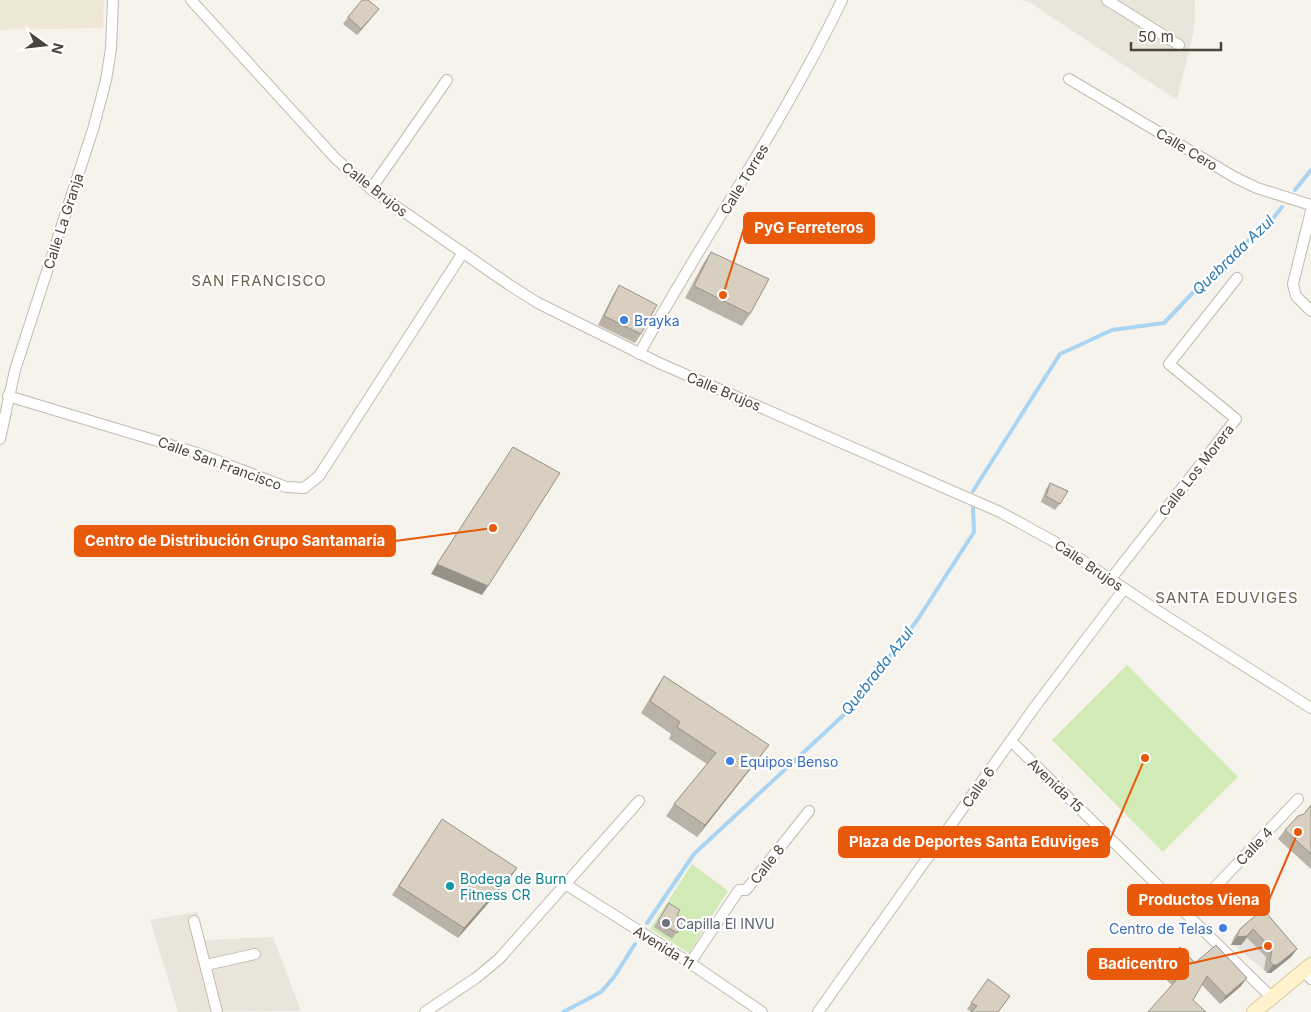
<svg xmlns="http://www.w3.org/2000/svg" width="1311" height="1012" font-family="Inter,sans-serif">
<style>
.residential{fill:#eae5da}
.education{fill:#efe8d6}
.green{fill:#d2eab5}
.parking{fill:#e5e3e0}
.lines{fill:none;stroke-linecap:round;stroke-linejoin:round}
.stream{stroke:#a9d4f2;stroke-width:4}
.street-casing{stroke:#c2bbae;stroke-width:12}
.secondary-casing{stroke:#d6c79b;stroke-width:16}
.street{stroke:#fff;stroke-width:10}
.secondary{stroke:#fff3cd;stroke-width:14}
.wall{fill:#bab2a6}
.shaded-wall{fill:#979187}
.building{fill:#d8cfc1;stroke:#979187}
.shop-dot{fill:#3f7fe0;stroke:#fff;stroke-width:2}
.culture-dot{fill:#0f9aa8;stroke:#fff;stroke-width:2}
.worship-dot{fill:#6b7280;stroke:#fff;stroke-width:2}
.labels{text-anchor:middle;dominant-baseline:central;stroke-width:4.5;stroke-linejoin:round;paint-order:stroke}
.street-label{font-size:14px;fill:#4b4439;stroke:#fff}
.shop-label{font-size:14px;fill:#366cbe;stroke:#fff;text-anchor:start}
.culture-label{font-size:14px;fill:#0d838f;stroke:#fff;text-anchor:start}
.worship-label{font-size:14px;fill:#5b616d;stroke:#fff;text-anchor:start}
.water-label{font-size:15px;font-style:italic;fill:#2e7ab2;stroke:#fff}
.neighbourhood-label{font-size:15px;letter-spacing:1px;fill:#6e6250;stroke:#fff}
.leader{fill:none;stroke:#e8590c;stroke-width:2}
.callout-dot{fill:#e8590c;stroke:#fff;stroke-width:2}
.callout{fill:#e8590c;stroke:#e8590c;stroke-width:2}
.callout-label{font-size:15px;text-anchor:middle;font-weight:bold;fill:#fff}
</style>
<rect width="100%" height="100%" fill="#f6f3ec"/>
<g class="residential">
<path d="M1021 0H1195L1194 31 1177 100 1029 2Z"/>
<path d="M197 912 205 940 273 937 301 1011 178 1012 150 920Z"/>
</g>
<path class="education" d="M0 0H104L103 28 0 30Z"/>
<g class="green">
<path d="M1127 665 1238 777 1163 852 1052 740Z"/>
<path d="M692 864 728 891 689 953 650 929Z"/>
</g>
<path class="parking" d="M1247 938 1269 960 1264 970 1234 945H1241Z"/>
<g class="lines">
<g class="stream">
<path d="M1295 190 1311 170"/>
<path d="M973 491 1060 354 1112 330 1164 323 1228 256 1266 227 1282 207"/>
<path d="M647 923 694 854 847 712 918 619 974 532 973 507"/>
<path d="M563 1012 601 992 614 977 635 944"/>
</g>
<g class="street-casing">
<g id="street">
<path d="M191 0 336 159 371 189 508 284 538 303 659 363 1000 512 1053 541 1158 611 1311 708"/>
<path d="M1107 0 1179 45"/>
<path d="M1069 79 1236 178 1257 188 1311 205"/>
<path d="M371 189 447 80"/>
<path d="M1311 211 1293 284 1296 296 1311 311"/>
<path d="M639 354C705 235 783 123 842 0"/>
<path d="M8 396 197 453 286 487 304 488 319 476 462 254"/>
<path d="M0 439 15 370 94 126 106 80 111 49 113 0"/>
<path d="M1110 580 1236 419 1169 364 1237 278"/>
<path d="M1011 741 1272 998"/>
<path d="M565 884 690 963 762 1012"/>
<path d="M1189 915 1298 799"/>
<path d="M194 921 217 1012"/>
<path d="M690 963 739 890H746L809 811"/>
<path d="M206 965 255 954"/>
<path d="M1304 971 1311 979"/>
<path d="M425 1012 476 978 499 959 639 801"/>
<path d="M818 1012 1034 708 1124 589"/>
</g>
</g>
<g class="secondary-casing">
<path id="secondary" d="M1254 1012 1311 965"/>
</g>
<use href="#street" class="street"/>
<use href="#secondary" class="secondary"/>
</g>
<g class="wall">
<path d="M379 9 357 35 343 24 348 17Z"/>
<path d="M711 252 750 314 742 326 685 298 703 264Z"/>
<path d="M619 285 641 334 635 343 598 325 613 295Z"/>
<path d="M1050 483 1060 504 1055 510 1041 502 1046 489Z"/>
<path d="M664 676 769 745 760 757 697 837 666 816 674 804 707 764 669 739 671 734 641 713 656 688Z"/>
<path d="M1311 805V869L1278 839 1285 830 1304 814Z"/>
<path d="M436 828 517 868 510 878 458 938 392 895Z"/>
<path d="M669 903 677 915 685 920 672 939 654 927Z"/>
<path d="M1263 909 1297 949 1291 957 1271 973H1267L1264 970 1266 957 1247 938 1241 945H1231L1234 937 1240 929Z"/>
<path d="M1195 963 1241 986 1220 1004 1202 985H1172L1158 973 1164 964Z"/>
<path d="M988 979 1010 996 998 1012H971L967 1009Z"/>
</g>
<g class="shaded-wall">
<path d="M379 9 374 15 357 35 361 29Z"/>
<path d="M437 564 488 586 482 595 431 574Z"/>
<path d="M769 745 760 757 697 837 705 825Z"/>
<path d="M517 868 510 878 458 938 464 928Z"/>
<path d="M1253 929 1241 945H1231L1237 937Z"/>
<path d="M1297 949 1291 957 1271 973H1267L1273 965Z"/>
<path d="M1247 978 1241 986 1220 1004 1226 996Z"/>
</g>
<g class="building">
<path d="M362 0H368L379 9 361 29 348 17Z"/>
<path d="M711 252 769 279 750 314 694 286Z"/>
<path d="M619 285 657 305 641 334 604 316Z"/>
<path d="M513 447 560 473 488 586 437 564Z"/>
<path d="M1050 483 1068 491 1060 504 1046 496Z"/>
<path d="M664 676 769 745 705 825 674 804 716 753 677 727 680 722 650 701Z"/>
<path d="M1311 805V854L1285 830 1298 816 1304 814Z"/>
<path d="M442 819 517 868 464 928 399 886Z"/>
<path d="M669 903 680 910 677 915 685 920 677 933 658 921Z"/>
<path d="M1263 909 1297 949 1277 965H1273L1270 961 1272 949 1253 929 1247 936 1237 937 1240 929Z"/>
<path d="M1216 945 1247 978 1226 996 1207 976 1193 1000 1206 1012H1148L1179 977 1164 964 1180 947 1195 963Z"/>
<path d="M988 979 1010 996 998 1012H971L977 1006 971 1003Z"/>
</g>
<g class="shop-dot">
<circle cx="624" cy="320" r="5"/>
<circle cx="730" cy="761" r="5"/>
<circle cx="1223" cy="928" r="5"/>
</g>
<circle class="culture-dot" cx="450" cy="886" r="5"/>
<circle class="worship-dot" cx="666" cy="923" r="5"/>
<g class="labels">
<g class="street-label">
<text transform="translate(1187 149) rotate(31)">Calle Cero</text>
<text transform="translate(744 179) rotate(-59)">Calle Torres</text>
<text transform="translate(375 189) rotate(38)">Calle Brujos</text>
<text transform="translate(63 221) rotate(-72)">Calle La Granja</text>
<text transform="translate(724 391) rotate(23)">Calle Brujos</text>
<text transform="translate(220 463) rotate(20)">Calle San Francisco</text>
<text transform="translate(1196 470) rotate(-52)">Calle Los Morera</text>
<text transform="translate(1089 565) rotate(34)">Calle Brujos</text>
<text transform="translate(1056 785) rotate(44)">Avenida 15</text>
<text transform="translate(978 787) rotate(-55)">Calle 6</text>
<text transform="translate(1254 846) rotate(-47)">Calle 4</text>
<text transform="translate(767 864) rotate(-52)">Calle 8</text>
<text transform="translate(664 947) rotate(32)">Avenida 11</text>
</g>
<g class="shop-label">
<text x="634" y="320">Brayka</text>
<text x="740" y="761">Equipos Benso</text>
<text x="1213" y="928" text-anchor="end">Centro de Telas</text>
</g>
<g class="culture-label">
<text x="460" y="878">Bodega de Burn<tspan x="460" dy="16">Fitness CR</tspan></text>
</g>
<g class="worship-label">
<text x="676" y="923">Capilla El INVU</text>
</g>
<g class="water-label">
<text transform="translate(1233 255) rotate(-44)">Quebrada Azul</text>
<text transform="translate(877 671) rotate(-52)">Quebrada Azul</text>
</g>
<g class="neighbourhood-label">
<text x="259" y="280">SAN FRANCISCO</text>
<text x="1227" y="597">SANTA EDUVIGES</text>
</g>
</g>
<path class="leader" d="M723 295L744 228M493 528L395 541M1145 758L1109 842M1298 832L1269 900M1268 946L1188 964"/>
<g class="callout-dot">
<circle cx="723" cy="295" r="5"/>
<circle cx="493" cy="528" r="5"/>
<circle cx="1145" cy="758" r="5"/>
<circle cx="1298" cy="832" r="5"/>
<circle cx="1268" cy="946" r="5"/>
</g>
<g class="callout">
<rect x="744" y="213" width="130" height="30" rx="5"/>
<rect x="75" y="526" width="320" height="30" rx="5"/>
<rect x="839" y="827" width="270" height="30" rx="5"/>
<rect x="1128" y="885" width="141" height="30" rx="5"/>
<rect x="1088" y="949" width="100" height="30" rx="5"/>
</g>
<g class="callout-label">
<text x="809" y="233">PyG Ferreteros</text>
<text x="235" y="546">Centro de Distribución Grupo Santamaría</text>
<text x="974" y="847">Plaza de Deportes Santa Eduviges</text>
<text x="1199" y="905">Productos Viena</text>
<text x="1138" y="969">Badicentro</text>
</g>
<g transform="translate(45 45) rotate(105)" stroke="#ffffff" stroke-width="4" paint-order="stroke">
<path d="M0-4L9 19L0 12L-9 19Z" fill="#4b4439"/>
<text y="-8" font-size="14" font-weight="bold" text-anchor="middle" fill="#4b4439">N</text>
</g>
<path d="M1131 42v8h90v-8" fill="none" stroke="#4b4439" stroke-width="2.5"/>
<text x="1138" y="42" font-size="15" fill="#4b4439" stroke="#ffffff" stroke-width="4" paint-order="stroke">50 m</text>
</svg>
